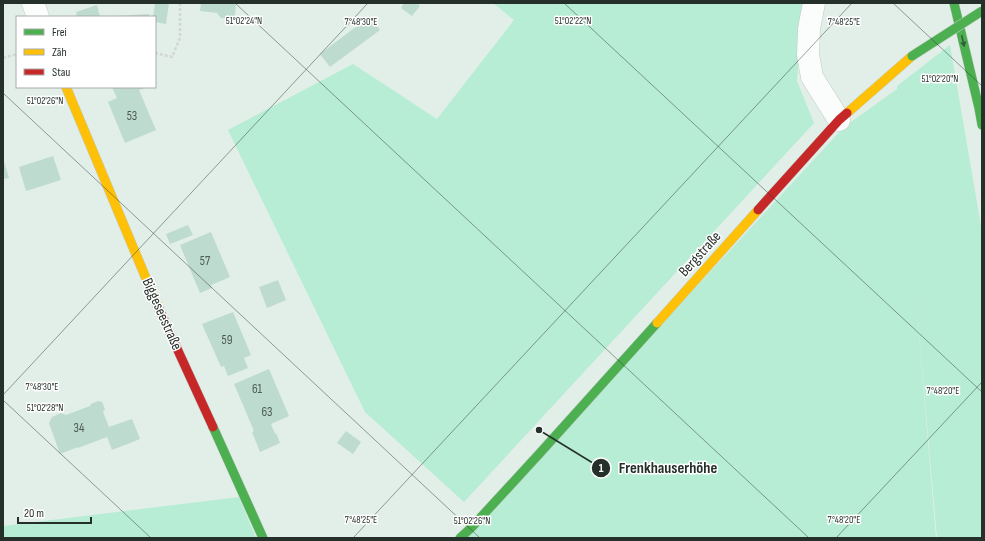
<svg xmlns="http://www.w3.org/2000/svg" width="985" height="541" font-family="'Sofia Sans Condensed',sans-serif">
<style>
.green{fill:#b7ecd5}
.building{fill:#bedbcf}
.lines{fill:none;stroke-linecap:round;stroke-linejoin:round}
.street-casing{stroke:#c0cbc6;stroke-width:23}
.fast-casing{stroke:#c0cbc6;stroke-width:10}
.slow-casing{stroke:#c0cbc6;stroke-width:10}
.jam-casing{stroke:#c0cbc6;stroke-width:10}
.path{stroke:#d3d6d4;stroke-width:2.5;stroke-dasharray:3 2;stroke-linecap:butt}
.street{stroke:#fafdfc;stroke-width:22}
.fast{stroke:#4caf50;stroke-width:9}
.slow{stroke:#ffc107;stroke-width:9}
.jam{stroke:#c62828;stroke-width:9}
.fast-bridge-casing{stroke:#c0cbc6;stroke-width:10;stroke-linecap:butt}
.fast-bridge{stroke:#4caf50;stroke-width:9}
.oneway{fill:#335c38}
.ticks{fill:none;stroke:#26302b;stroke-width:1;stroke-opacity:0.45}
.labels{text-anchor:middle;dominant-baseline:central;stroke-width:3;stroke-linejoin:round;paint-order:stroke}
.number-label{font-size:13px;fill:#4c5b54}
.street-label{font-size:15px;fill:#26302b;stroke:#fff}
.ticks-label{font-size:10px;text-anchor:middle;fill:#26302b;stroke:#fff;stroke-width:3;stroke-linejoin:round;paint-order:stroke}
.leader{fill:none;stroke:#26302b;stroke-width:1.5}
.callout-dot{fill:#26302b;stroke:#fff;stroke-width:1.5}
.mark-label{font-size:12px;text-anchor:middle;font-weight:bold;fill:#fff}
.callout-label{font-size:16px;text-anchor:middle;font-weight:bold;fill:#26302b;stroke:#fff;stroke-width:3;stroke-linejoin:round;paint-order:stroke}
</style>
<rect width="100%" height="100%" fill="#e1efe8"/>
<g class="green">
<path d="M493 3H803L797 81 814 123 464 502 365 412 228 130 353 64 437 119 514 20Z"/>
<path d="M950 45 982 232V538H937L915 287 936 538H464L844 127 897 89V86Z"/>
<path d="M239 497 256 538H3V526Z"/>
</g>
<g class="building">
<path d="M155 3H169L166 24 155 22V17H153Z"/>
<path d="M201 3H236L235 15 229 19 221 18 217 13 200 11Z"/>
<path d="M404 3H416L420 6 412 16 401 8Z"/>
<path d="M97 5 100 17H77L76 12Z"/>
<path d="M149 14V17H117V16Z"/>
<path d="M370 16 380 30 330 67 320 54Z"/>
<path d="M112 87H144L145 88 139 90 156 130 125 143 108 102 117 98Z"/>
<path d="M53 156 61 180 26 191 19 167Z"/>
<path d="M3 158 9 178 3 179Z"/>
<path d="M188 225 193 235 170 244 166 234Z"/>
<path d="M211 232 230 277 211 285 212 288 200 293 180 245Z"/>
<path d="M278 280 286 300 267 308 259 287Z"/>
<path d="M233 312 251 355 244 358 248 368 228 376 224 366 221 367 202 324Z"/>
<path d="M269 369 289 416 271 424 275 434 276 433 280 443 260 452 252 432 254 431 234 384Z"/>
<path d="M98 401 102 402 105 409 103 412 109 427 132 419 140 439 112 450 107 437 78 448V447L60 454 49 423 52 417 61 413 66 415 90 406 91 404Z"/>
<path d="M346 431 361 442 353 454 337 443Z"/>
</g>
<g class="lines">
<g class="street-casing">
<g id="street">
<path d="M33 3 38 17"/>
<path d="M814 3 809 29 808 55 812 77 839 120"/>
</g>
</g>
<g class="fast-casing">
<g id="fast">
<path d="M954 3 979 108 982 125"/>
<path d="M213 427 263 538"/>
<path d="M460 538 471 528 540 453 657 323"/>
</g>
</g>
<g class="slow-casing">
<g id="slow">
<path d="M66 87 158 307"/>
<path d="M847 113 912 56"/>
<path d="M657 323 758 210"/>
</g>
</g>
<g class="jam-casing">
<g id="jam">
<path d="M758 210 839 120 847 113"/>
<path d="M158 307 213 427"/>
</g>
</g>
<g class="path">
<path d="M155 53 172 57 180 38V3"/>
<path d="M3 58 17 54"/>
</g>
<use href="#street" class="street"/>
<use href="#fast" class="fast"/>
<use href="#slow" class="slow"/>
<use href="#jam" class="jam"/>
<g class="fast-bridge-casing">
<path id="fast-bridge" d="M912 56 982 11"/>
</g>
<use href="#fast-bridge" class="fast-bridge"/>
</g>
<defs><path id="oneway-solid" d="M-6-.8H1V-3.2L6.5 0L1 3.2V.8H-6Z"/></defs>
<use class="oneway" href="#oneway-solid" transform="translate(963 41) rotate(77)"/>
<path class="ticks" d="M235 3 809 538M564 3 982 392M893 3 982 86M3 93 480 538M3 395 368 3M3 400 151 538M353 538 852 3M836 538 982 382"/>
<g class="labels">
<g class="number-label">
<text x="132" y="116">53</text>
<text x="205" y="261">57</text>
<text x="227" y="340">59</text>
<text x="257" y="389">61</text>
<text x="267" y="412">63</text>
<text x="79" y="428">34</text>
</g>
<g class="street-label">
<text transform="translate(700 254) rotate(-48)">Bergstraße</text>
<text transform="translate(162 314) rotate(66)">Biggeseestraße</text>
</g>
</g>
<g class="ticks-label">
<text x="244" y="24">51°02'24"N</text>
<text x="573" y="24">51°02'22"N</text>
<text x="361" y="25">7°48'30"E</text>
<text x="844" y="25">7°48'25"E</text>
<text x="940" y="82">51°02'20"N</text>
<text x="45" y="104">51°02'26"N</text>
<text x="42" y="390">7°48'30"E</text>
<text x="943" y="394">7°48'20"E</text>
<text x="45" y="411">51°02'28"N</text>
<text x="361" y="523">7°48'25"E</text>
<text x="844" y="523">7°48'20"E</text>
<text x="472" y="524">51°02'26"N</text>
</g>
<path class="leader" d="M539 430L601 468"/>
<g class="callout-dot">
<circle cx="539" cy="430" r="4"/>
<circle cx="601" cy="468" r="10"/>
</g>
<g class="mark-label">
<text x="601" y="472">1</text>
</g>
<g class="callout-label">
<text x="668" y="473">Frenkhauserhöhe</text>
</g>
<rect width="985" height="541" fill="none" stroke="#26302b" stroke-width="8"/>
<rect x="16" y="16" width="140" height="72" fill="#ffffff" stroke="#a8acaa"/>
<rect x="24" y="29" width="20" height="6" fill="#4caf50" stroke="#a8acaa"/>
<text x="52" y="36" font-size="12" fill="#26302b">Frei</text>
<rect x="24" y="49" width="20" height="6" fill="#ffc107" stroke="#a8acaa"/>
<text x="52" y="56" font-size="12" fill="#26302b">Zäh</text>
<rect x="24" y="69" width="20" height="6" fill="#c62828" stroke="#a8acaa"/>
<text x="52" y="76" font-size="12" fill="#26302b">Stau</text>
<path d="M18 517v6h73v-6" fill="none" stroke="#26302b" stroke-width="2"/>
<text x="24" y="517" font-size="12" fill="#26302b" stroke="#ffffff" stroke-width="3" paint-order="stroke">20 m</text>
</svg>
